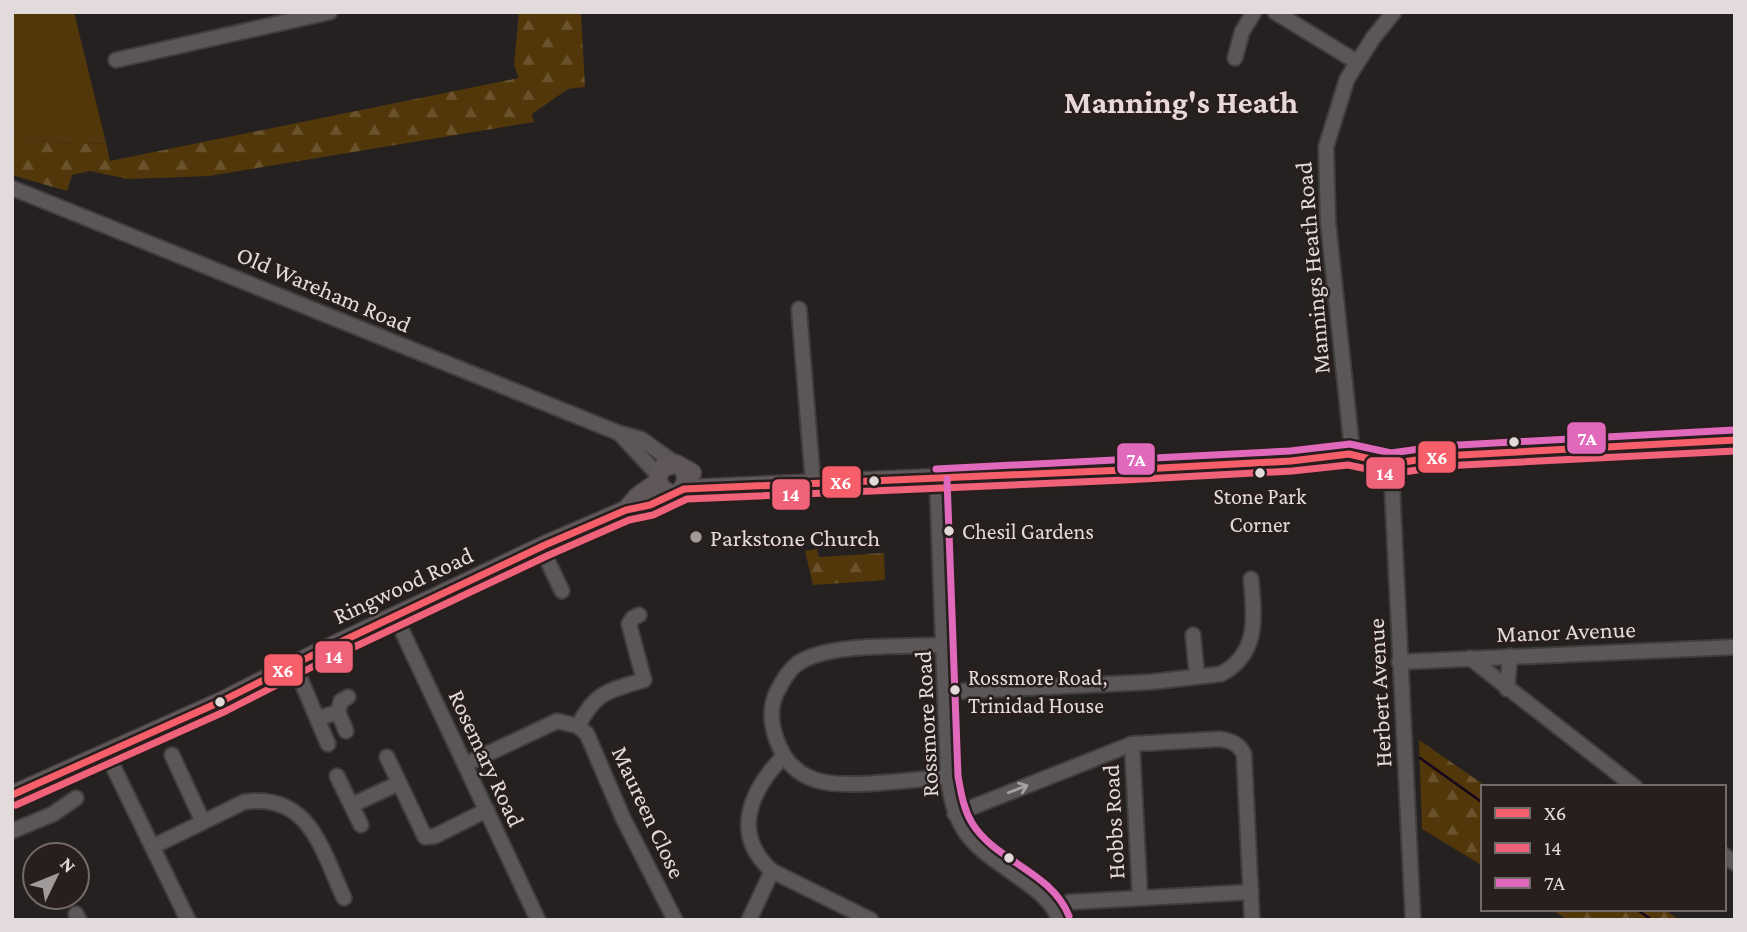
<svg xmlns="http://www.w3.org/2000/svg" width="1747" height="932" font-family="'Crimson Pro',serif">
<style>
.grass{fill:#513709}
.forest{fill:url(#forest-firs)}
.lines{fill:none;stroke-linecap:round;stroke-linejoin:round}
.stream{stroke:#17041d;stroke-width:2.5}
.minor-casing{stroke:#413d3d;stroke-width:18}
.major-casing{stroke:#413d3d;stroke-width:21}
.minor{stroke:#5b5657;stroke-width:14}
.major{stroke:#60575a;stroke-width:18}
.bus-1-casing{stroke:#291e1e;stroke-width:12}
.bus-2-casing{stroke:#291e1e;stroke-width:12}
.bus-3-casing{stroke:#291e1e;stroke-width:12}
.bus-1{stroke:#f65e6a;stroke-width:7}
.bus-2{stroke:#ef6279;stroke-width:7}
.bus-3{stroke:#e069bc;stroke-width:7}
.oneway{stroke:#a69fa0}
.bus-dot{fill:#e3dbdb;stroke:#291e1e;stroke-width:2.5}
.poi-dot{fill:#a19a9a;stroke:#291e1e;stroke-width:2.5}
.labels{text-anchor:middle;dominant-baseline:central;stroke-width:5;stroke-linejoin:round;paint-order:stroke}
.bus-label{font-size:22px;fill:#e3dbdb;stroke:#291e1e;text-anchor:start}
.street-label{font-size:24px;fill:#e3dbdb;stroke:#291e1e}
.poi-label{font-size:24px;fill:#e3dbdb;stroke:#291e1e;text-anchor:start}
.district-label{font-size:32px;font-weight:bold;fill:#e8d8d9;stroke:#291e1e}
.line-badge{stroke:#291e1e;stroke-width:2.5}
.badge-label{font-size:19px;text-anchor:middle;font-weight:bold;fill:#fff}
</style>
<defs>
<pattern id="forest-firs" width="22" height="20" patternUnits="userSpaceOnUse" patternTransform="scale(1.75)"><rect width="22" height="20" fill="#513709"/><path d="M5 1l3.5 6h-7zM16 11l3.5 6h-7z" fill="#6a532c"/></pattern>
</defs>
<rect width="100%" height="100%" fill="#262121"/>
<path class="grass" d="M12 12H74L106 143C70 145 47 145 12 133Z"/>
<g class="forest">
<path d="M519 12H581L585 87 568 89 532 114 534 122 209 176 128 179 90 171 72 175 67 191 12 175V133C47 145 70 145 106 143L110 161 519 78 514 65Z"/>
<path d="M817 549 819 557 884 553 885 580 813 585 805 551Z"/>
<path d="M1419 740 1487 787H1483V866L1422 829Z"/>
<path d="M1551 909H1664L1679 920H1568Z"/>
</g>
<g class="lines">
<g class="stream">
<path d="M1420 758 1483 803"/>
<path d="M1636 909 1652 920"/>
</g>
<g class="minor-casing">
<g id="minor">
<path d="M1275 12 1357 62"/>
<path d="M1235 58 1242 32 1254 12"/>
<path d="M116 60 330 12"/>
<path d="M12 188 619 433 641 439 676 464"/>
<path d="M799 309 813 483"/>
<path d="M621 435 658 475"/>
<path d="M1349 454 1351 440 1328 222 1326 147 1347 79 1373 38 1394 12"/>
<path d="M1391 464 1413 920"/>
<path d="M937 479 948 777C955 841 980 848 1028 884 1041 893 1054 904 1059 920"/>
<path d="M541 547 562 591"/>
<path d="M395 616 538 920"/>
<path d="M1193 635 1197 676"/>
<path d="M1470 658 1635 787"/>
<path d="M1399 662 1735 647"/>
<path d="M294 664 328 744"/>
<path d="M1507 689 1510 656"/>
<path d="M945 692 1151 682 1221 674C1260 653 1254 616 1251 579"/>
<path d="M338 712 346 731"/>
<path d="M319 718 338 712 341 701 348 697"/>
<path d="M578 726 587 734 623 818 675 920"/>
<path d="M1132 744 1140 898"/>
<path d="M106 752 188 920"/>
<path d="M172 755 203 822"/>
<path d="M784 756C793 769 807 779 824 782 855 788 914 779 948 777"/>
<path d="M387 757 425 837 435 836 487 810"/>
<path d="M466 764 557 721 578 726C596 691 608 691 644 680L629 624 633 618 639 615"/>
<path d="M337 776 361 825"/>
<path d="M352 805 399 783"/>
<path d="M955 814 1132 744 1220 739C1231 741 1238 743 1244 754L1252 920"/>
<path d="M12 831 53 814 76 798"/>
<path d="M154 846 244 802C310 792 322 851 344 898"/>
<path d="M1724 855 1735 863"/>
<path d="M772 871 871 920"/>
<path d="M1054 907 1070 902 1251 892"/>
<path d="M76 914 79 920"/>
<path d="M749 920 772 871C730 834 751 789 784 756 773 736 766 711 778 690 783 680 788 671 797 664 827 642 906 647 944 645"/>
</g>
</g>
<g class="major-casing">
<g id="major">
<path d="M684 489 1124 470 1291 461 1349 454 1391 464 1413 459 1442 456 1735 440"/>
<path d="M671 494C658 489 654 478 663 467L676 464 692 473"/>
<path d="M626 510 638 496 658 482"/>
<path d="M12 795 222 701 309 657 545 545 626 510 650 505 680 492 687 481 684 469"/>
</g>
</g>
<use href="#minor" class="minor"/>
<use href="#major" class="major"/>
<g class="bus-1-casing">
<path id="bus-1" d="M12 795 222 701 309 657 545 545 626 510 650 505 684 489 1124 470 1291 461 1349 454 1391 464 1442 456 1735 440"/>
</g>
<g class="bus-2-casing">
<path id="bus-2" d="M16 805 226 711 314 666 549 555 629 520 653 515 687 499 1125 480 1292 471 1348 465 1391 474 1443 466 1735 451"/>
</g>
<g class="bus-3-casing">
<g id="bus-3">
<path d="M936 469 1290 451 1350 444 1391 453 1441 446 1734 430"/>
<path d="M947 479 958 776C961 792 963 808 972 823 996 862 1051 871 1069 916"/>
</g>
</g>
<use href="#bus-1" class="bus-1"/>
<use href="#bus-2" class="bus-2"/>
<use href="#bus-3" class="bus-3"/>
</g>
<defs><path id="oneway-shaft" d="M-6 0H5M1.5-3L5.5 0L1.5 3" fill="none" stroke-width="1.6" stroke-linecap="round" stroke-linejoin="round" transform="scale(1.75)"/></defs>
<use class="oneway" href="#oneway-shaft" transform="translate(1018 789) rotate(-21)"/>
<g class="bus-dot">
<circle cx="1514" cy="442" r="6"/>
<circle cx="1260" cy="473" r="6"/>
<circle cx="874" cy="481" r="6"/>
<circle cx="949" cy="531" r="6"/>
<circle cx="955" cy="690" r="6"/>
<circle cx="220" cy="702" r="6"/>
<circle cx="1009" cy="858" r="6"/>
</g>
<circle class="poi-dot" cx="696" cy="537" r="7"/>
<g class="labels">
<g class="bus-label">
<text x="1260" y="496" text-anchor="middle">Stone Park<tspan x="1260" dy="28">Corner</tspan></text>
<text x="962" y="531">Chesil Gardens</text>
<text x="968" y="677">Rossmore Road,<tspan x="968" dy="28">Trinidad House</tspan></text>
</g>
<g class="street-label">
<text transform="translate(1312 268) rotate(-95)">Mannings Heath Road</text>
<text transform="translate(324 289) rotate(23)">Old Wareham Road</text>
<text transform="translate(403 585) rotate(-25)">Ringwood Road</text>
<text transform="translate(1566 631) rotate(-2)">Manor Avenue</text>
<text transform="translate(1379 693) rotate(-93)">Herbert Avenue</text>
<text transform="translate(926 724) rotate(-93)">Rossmore Road</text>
<text transform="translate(487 758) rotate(65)">Rosemary Road</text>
<text transform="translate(649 812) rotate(65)">Maureen Close</text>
<text transform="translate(1113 822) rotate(-93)">Hobbs Road</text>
</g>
<g class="poi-label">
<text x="710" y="537">Parkstone Church</text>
</g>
<g class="district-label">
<text x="1181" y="102">Manning's Heath</text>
</g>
</g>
<g class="line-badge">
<rect x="1566" y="421" width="41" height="34" rx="7" fill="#e069bc"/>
<rect x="1417" y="440" width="40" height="34" rx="7" fill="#f65e6a"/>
<rect x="1116" y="442" width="40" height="34" rx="7" fill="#e069bc"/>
<rect x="1365" y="456" width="41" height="34" rx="7" fill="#ef6279"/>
<rect x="821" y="465" width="41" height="34" rx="7" fill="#f65e6a"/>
<rect x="771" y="478" width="40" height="33" rx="7" fill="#ef6279"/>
<rect x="314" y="640" width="40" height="34" rx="7" fill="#ef6279"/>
<rect x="263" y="653" width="41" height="34" rx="7" fill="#f65e6a"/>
</g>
<g class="badge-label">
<text x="1587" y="445">7A</text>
<text x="1437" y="464">X6</text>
<text x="1136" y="466">7A</text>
<text x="1385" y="480">14</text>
<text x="841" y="489">X6</text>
<text x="791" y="501">14</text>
<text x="334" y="663">14</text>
<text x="283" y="677">X6</text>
</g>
<rect width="1747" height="932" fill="none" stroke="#e3dbdb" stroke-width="28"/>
<rect x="1481" y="785" width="245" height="126" fill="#291e1e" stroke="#736a6a" stroke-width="2"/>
<rect x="1495" y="808" width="35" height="10" fill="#f65e6a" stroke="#736a6a" stroke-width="2"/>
<text x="1544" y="820" font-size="21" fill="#e3dbdb">X6</text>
<rect x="1495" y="843" width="35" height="10" fill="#ef6279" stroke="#736a6a" stroke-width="2"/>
<text x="1544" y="855" font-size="21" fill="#e3dbdb">14</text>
<rect x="1495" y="878" width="35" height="10" fill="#e069bc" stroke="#736a6a" stroke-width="2"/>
<text x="1544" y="890" font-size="21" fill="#e3dbdb">7A</text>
<g transform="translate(56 876) rotate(47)"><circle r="33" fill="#291e1e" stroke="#736a6a" stroke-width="2"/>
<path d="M0-5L12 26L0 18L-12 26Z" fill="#a19a9a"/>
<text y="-10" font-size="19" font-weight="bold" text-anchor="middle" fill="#e3dbdb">N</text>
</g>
</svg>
